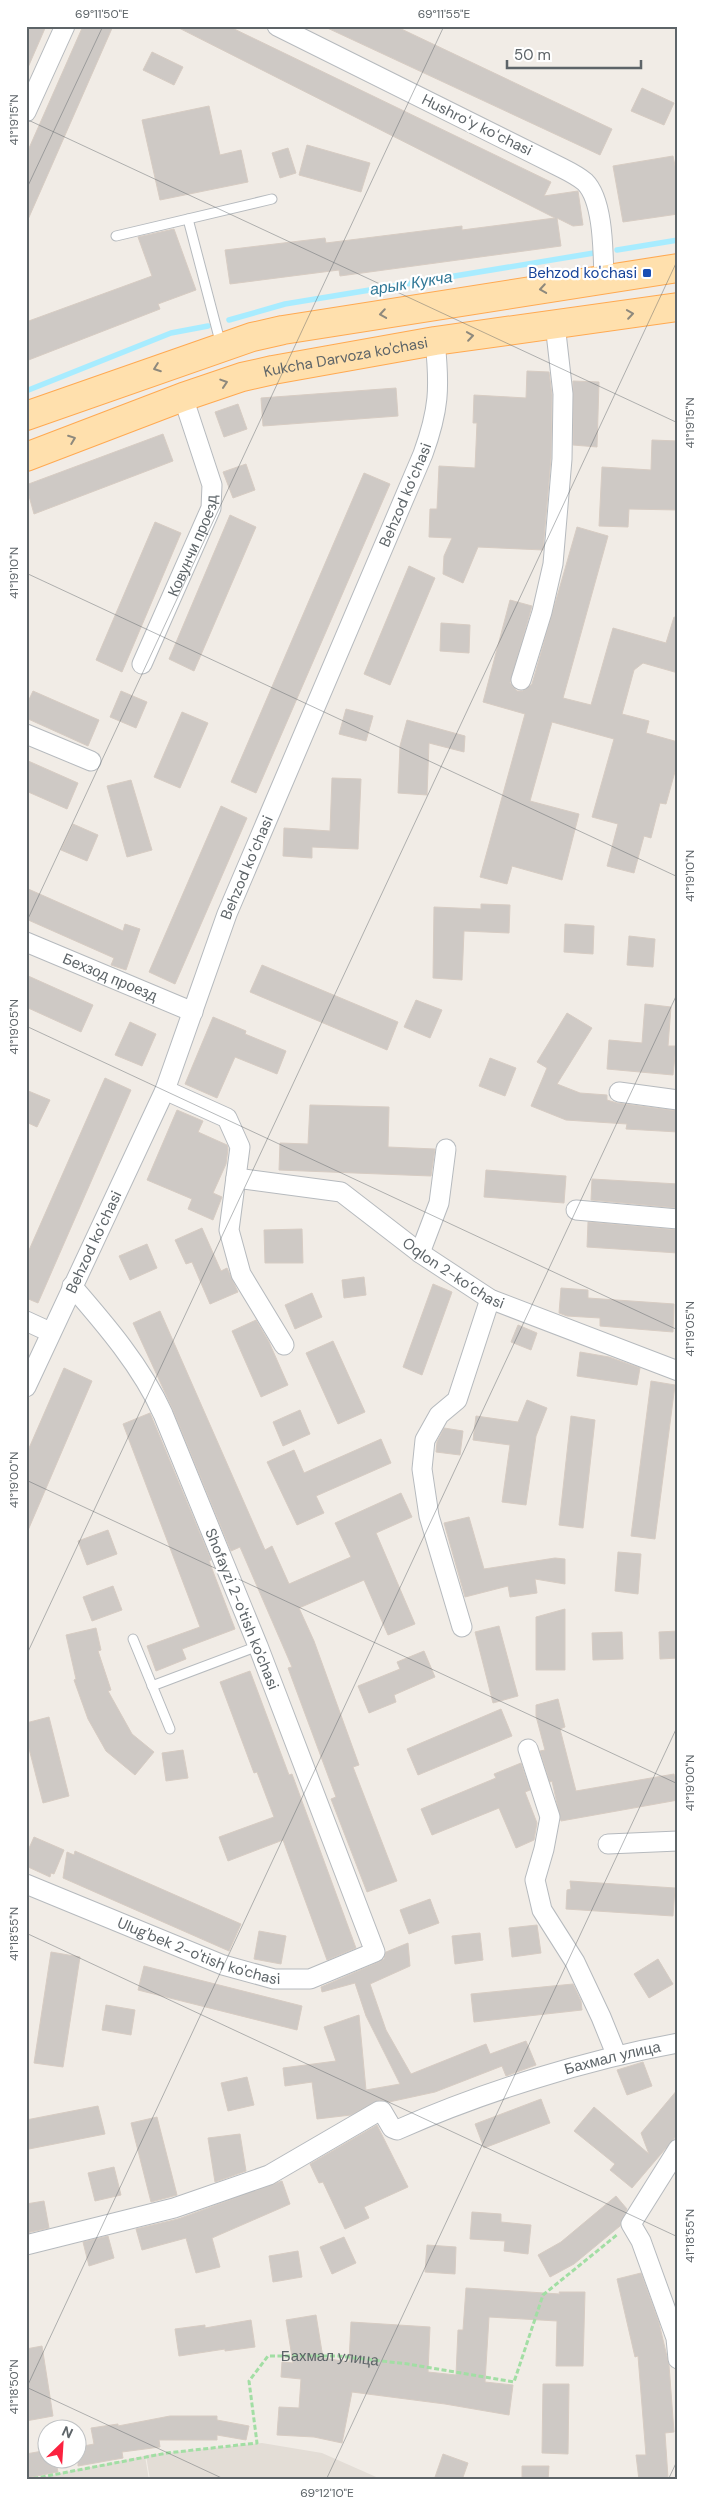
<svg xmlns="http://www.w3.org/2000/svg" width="704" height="2506" font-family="'DM Sans',sans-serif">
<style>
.education{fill:#e3ddd6}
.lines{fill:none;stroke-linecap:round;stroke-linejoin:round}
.stream{stroke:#a8ecff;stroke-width:5.5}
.building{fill:#cec9c5;stroke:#d7ccc3}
.service-casing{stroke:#b6babe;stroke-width:11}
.minor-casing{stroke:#b6babe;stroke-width:21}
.primary-casing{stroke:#ffa951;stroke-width:30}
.path{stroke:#a2dea4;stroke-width:3;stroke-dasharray:5 2.5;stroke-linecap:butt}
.service{stroke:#fff;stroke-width:9}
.minor{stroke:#fff;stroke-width:19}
.primary{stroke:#ffe0ad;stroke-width:28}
.oneway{stroke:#8e897d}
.ticks{fill:none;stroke:#5d6468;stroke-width:1;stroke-opacity:0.45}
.transit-dot{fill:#1a4fb4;stroke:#fff;stroke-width:2}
.labels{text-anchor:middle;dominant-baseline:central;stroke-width:4.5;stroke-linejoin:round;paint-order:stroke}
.street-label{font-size:15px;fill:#5d6468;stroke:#fff}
.transit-label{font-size:15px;fill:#164399;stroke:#fff;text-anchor:end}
.water-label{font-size:16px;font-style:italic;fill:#307897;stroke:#fff}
.neatline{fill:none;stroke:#5d6468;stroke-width:2}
.ticks-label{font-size:12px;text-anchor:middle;fill:#5d6468}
</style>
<rect width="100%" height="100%" fill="#f1ece6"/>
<g class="education">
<path d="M262 2443 322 2453 383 2480H150L146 2455Z"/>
<path d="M145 2456 149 2480H36V2478Z"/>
</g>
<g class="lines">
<g class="stream">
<path d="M617 250 678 240"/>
<path d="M229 320 285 304 594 253"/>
<path d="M26 391 171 333 208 326"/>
</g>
</g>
<g class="building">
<path d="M26 26H46L26 72Z"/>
<path d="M83 26H113L26 224V155Z"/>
<path d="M175 26H228L551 182 544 196 578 191 583 225 573 226 557 218 561 246 340 276 339 270 230 284 225 250 325 238 326 243 462 226V230L555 218Z"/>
<path d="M323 26H395L612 129 600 155Z"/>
<path d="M152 52 183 67 174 85 143 70Z"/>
<path d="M642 88 674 103 664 125 631 111Z"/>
<path d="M209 106 220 155 241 150 248 182 160 200 142 120Z"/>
<path d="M307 145 370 163 361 192 299 175Z"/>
<path d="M288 148 296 173 280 178 272 153Z"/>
<path d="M673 156 678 180V214L623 222 613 166Z"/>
<path d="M174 229 196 290 158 304 160 309 26 361V322L152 276 138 237Z"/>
<path d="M527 371 549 372 552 395 551 458 543 550 478 547 463 583 443 574 444 556 452 538 429 537 430 509H437L439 466 475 468 477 423H473L474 395 526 398Z"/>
<path d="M573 381 599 382 597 447 573 445Z"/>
<path d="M396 388 398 416 263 426 261 398Z"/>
<path d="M238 404 247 429 224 437 215 412Z"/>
<path d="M163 434 173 461 34 514 26 485Z"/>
<path d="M652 440 678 441V510L629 509 628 527 599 526 602 467 651 470Z"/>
<path d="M246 464 255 490 233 498 223 472Z"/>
<path d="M364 473 390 484 256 793 231 782Z"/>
<path d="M230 515 256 527 194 671 169 659Z"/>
<path d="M155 522 181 533 122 672 96 660Z"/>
<path d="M577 527 608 536 563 698 591 705 613 628 666 643 674 617 678 618V673L643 663 634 670 622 714 649 721 646 733 678 742V769L676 768 666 804 660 803 651 838 644 836 634 873 607 866 618 824 592 817 614 739 552 722 530 801 579 814 562 880 512 866 507 884 480 877 525 714 483 702 510 600 532 606 510 683 517 691H523L532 684Z"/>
<path d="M409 566 435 578 390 685 364 674Z"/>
<path d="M441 623 470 625 469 653 440 651Z"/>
<path d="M33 691 99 720 88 746 26 718V706Z"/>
<path d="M121 691 147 702 136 728 110 717Z"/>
<path d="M346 709 373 716 366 741 339 734Z"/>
<path d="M182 712 208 723 180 788 154 777Z"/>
<path d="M407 720 465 736 464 752 429 743 427 795 398 793 400 746Z"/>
<path d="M26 760 78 783 67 809 26 791Z"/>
<path d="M332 778 361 779 358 849 312 847V858L283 856 284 828 330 831Z"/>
<path d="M131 780 152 850 127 857 107 786Z"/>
<path d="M221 806 247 818 175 984 149 972Z"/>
<path d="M73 824 98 835 87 861 61 850Z"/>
<path d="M26 888 123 931 125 924 140 929 126 970 111 965 114 958 26 919Z"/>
<path d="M481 904 510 905 509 933 464 931 462 980 433 978 434 907 481 909Z"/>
<path d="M565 924 594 926 593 954 564 952Z"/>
<path d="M629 936 655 939 653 967 627 965Z"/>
<path d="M262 965 398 1022 387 1050 250 992Z"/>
<path d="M26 975 93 1005 81 1032 26 1007Z"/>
<path d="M416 1000 442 1010 430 1038 404 1027Z"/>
<path d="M645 1004 671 1007 668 1046H676L673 1075 607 1069 609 1040 642 1043Z"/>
<path d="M567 1013 592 1028 557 1084 580 1093 607 1095V1100L617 1103 678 1111V1132L626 1129 627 1124 566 1120 531 1106 547 1068 537 1062Z"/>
<path d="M213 1017 246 1031 245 1034 286 1051 277 1074 235 1057 217 1098 185 1084Z"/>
<path d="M130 1022 156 1034 142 1066 115 1055Z"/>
<path d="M490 1058 516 1068 505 1096 479 1086Z"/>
<path d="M105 1078 131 1090 38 1303 26 1298V1257Z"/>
<path d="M26 1090 50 1100 37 1127 26 1122Z"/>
<path d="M310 1105 389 1107 388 1147 435 1149 431 1176 279 1170 280 1143 308 1144Z"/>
<path d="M177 1110 203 1121 198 1132 227 1145 228 1149 226 1164 213 1193 222 1197 213 1220 188 1209 192 1199 147 1180Z"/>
<path d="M486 1170 566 1176 564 1203 484 1197Z"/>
<path d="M592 1179 678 1184V1208L591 1200Z"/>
<path d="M588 1222 678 1230V1253L587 1247Z"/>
<path d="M202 1228 221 1271 227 1268 238 1292 210 1304 192 1262 186 1264 175 1240Z"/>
<path d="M302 1229 303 1263H265L264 1230Z"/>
<path d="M147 1244 157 1268 130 1280 119 1256Z"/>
<path d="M364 1277 366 1295 344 1298 342 1280Z"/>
<path d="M433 1284 452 1292 422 1375 403 1367Z"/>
<path d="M561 1288 588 1290V1298L674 1304 673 1332 600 1326V1318L567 1316 559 1313Z"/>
<path d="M312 1293 322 1317 295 1329 285 1305Z"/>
<path d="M160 1311 265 1550 272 1546 289 1584 351 1557 335 1523 401 1493 412 1517 376 1533 415 1624 388 1635 364 1580 299 1608 314 1641 359 1765 353 1767 397 1881 367 1892 331 1799 336 1797 288 1668 292 1667 240 1547 231 1551 173 1410 133 1323Z"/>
<path d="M256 1320 269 1342 288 1385 261 1397 232 1331Z"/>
<path d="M518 1325 537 1333 531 1350 511 1342Z"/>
<path d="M333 1341 365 1412 338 1424 306 1353Z"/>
<path d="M580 1352 609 1357 640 1368 637 1385 577 1376Z"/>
<path d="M64 1368 92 1381 26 1535V1455Z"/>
<path d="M651 1381 675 1385 655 1539 631 1536Z"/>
<path d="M527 1400 547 1408 536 1436 526 1505 502 1502 510 1445 473 1440 476 1416 518 1422Z"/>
<path d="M300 1410 310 1434 283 1446 273 1422Z"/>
<path d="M150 1413 211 1560 209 1561 235 1629 182 1649 186 1659 156 1671 147 1646 200 1627 123 1424Z"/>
<path d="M571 1416 595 1420 583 1528 559 1525Z"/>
<path d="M444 1428 463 1431 460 1455 436 1452 437 1442Z"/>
<path d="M381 1439 391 1463 316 1496 324 1513 297 1525 267 1462 294 1450 304 1473Z"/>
<path d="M469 1517 484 1569 555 1558 565 1559V1584L535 1579 537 1593 510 1597 508 1586 465 1597 444 1523Z"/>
<path d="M108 1530 117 1554 87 1565 78 1541Z"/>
<path d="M618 1552 641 1554 638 1594 615 1591Z"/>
<path d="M113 1586 122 1610 92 1621 83 1597Z"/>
<path d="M565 1609V1670H536V1617Z"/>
<path d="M499 1626 518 1696 493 1703 475 1632Z"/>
<path d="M96 1628 101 1650 98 1651 111 1690 108 1691 132 1734 154 1752 135 1775 106 1751 88 1719 74 1680 76 1679 66 1635Z"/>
<path d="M678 1631V1658L660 1659 659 1632Z"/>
<path d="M622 1632 623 1659 593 1660 592 1633Z"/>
<path d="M424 1651 435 1677 394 1695 396 1702 369 1713 358 1686 400 1669 397 1662Z"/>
<path d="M250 1671 289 1775 292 1774 356 1948 327 1960 283 1840 228 1861 219 1837 274 1817 257 1772 254 1773 220 1682Z"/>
<path d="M558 1699 565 1727 560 1729 576 1791 674 1774 678 1800 561 1821 552 1781 550 1782 540 1751 545 1750 536 1716V1705Z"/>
<path d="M501 1709 512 1736 418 1775 407 1749Z"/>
<path d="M49 1717 69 1796 43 1803 26 1737V1723Z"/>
<path d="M183 1750 188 1778 166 1781 162 1753Z"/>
<path d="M521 1763 530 1790 525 1792 537 1823 534 1840 516 1848 499 1808 432 1835 421 1809 496 1778 494 1774Z"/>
<path d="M34 1837 64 1850 54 1874 51 1873 50 1877 26 1866V1855Z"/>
<path d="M75 1851 241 1924 229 1951 63 1878 67 1852 74 1855Z"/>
<path d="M570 1881 675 1888 673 1916 566 1909 567 1890 571 1889Z"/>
<path d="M430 1899 439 1923 409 1934 400 1910Z"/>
<path d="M537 1925 541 1953 512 1957 509 1928Z"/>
<path d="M259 1931 286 1936 281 1964 254 1959Z"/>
<path d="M480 1933 483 1960 455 1964 452 1936Z"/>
<path d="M408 1943 410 1966 370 1984 386 2030 411 2074 486 2044 490 2054 526 2041 536 2065 506 2076 502 2066 435 2092 389 2102 379 2100 351 2115 317 2119 312 2082 285 2086 283 2068 336 2061 324 2027 359 2015 366 2090 400 2084 366 2016 355 1983 322 1992 321 1987 379 1962 384 1959 386 1952Z"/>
<path d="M51 1952 80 1957 63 2067 34 2063Z"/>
<path d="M658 1959 673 1984 649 1998 634 1974Z"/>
<path d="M144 1966 302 2006 297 2030 138 1990Z"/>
<path d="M573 1984 581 2001 582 2010 474 2022 471 1994Z"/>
<path d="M106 2005 135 2010 131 2035 102 2030Z"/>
<path d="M643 2062 652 2086 627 2095 617 2070Z"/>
<path d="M247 2077 254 2105 228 2111 221 2083Z"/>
<path d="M678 2089V2134L632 2188 610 2170 615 2164 574 2131 594 2107 649 2154 641 2133Z"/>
<path d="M541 2099 550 2123 484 2148 475 2124Z"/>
<path d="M98 2106 105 2134 29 2149 26 2120Z"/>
<path d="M157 2117 177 2195 151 2202 131 2123Z"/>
<path d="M377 2125 408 2187 364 2207 369 2218 345 2229 323 2182 319 2183 310 2164Z"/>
<path d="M240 2134 246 2171 215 2182 208 2138Z"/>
<path d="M114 2167 121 2195 95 2201 88 2173Z"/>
<path d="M282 2181 290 2204 212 2238 220 2267 196 2273 186 2238 142 2250 136 2229 178 2219Z"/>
<path d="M616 2196 627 2209 620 2226 574 2264 550 2277 538 2255 561 2242Z"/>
<path d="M44 2201 49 2228 26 2233V2204Z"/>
<path d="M472 2212 501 2214V2222L531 2225 528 2254 504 2251 505 2241 470 2239Z"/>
<path d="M108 2236 114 2258 89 2266 83 2242Z"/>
<path d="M344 2237 356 2263 332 2274 320 2247Z"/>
<path d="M427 2245 456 2247 455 2274 425 2272Z"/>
<path d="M298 2251 302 2277 273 2282 269 2256Z"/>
<path d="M641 2273 659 2323 669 2365 674 2432 665 2433 668 2478 639 2480 636 2455H646L638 2356 635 2357 617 2279Z"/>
<path d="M466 2288 560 2294 559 2292H585L583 2366H556L557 2321 489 2317 485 2382 513 2385 509 2415 445 2404 352 2392 342 2443 314 2437 277 2435 279 2407 299 2408 301 2379 281 2377 282 2362 293 2363 286 2320 316 2315 323 2358 349 2362 351 2322 430 2327 428 2372 456 2375 458 2330H463Z"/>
<path d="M251 2320 255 2347 225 2351V2349L179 2356 175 2329 205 2325V2328Z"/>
<path d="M42 2346 53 2416 26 2421V2349Z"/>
<path d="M543 2384H569L568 2454 542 2453Z"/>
<path d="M170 2416H217V2420L249 2426 246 2440 217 2435V2440H159L160 2447 122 2452 123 2458 78 2466V2447L94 2444 91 2428 118 2424V2426Z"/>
<path d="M48 2450V2458H55L58 2472 26 2478V2454Z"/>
<path d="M443 2454 468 2463 462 2480H434Z"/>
<path d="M522 2466H549L548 2480H522Z"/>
</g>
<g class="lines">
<g class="service-casing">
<g id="service">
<path d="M188 219 221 345"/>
<path d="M116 236 272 199"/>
<path d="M133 1639 170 1729"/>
<path d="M152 1686 258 1646"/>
</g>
</g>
<g class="minor-casing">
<g id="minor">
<path d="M277 26 562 168C570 172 578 176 585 182 604 201 603 254 604 279"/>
<path d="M26 112 65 26"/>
<path id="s2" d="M142 664 211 508 212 485 183 397"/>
<path d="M521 680 542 612 553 564 562 459 563 394 555 324"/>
<path d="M26 734 91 761"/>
<path id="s3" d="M26 942 193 1012"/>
<path d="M165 1090 227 1118 240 1147 229 1230 241 1274 284 1345"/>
<path d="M619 1092 678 1100"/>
<path id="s4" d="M236 1178 341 1192 420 1253 490 1299 678 1371"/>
<path d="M576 1210 678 1219"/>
<path d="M420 1253 439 1203 446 1149"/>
<path d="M26 1321 50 1332"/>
<path id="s5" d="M26 1387 165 1090 227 914 423 454C439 410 440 388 435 341"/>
<path d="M462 1627 429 1516 422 1469 425 1440 439 1415 457 1400 490 1299"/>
<path d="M528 1749 550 1817 544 1849 535 1880 542 1910 575 1962 601 2017 616 2054"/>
<path d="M608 1844 678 1841"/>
<path id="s6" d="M26 1884 223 1965 274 1979H310L375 1952 258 1646 163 1414C142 1367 105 1324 72 1286"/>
<path d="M678 2149 631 2224 641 2241 676 2338 678 2359"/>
<path id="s7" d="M26 2245 174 2208 269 2175 379 2111H382L392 2128 397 2130C483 2092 585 2060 678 2043"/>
</g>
</g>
<g class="primary-casing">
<g id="primary">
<path d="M26 416 252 337 283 330 678 268"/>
<path id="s8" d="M26 457 183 397 242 377 273 370 435 341 678 307"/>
</g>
</g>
<path class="path" id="s1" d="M26 2480 167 2453 257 2443 249 2381 268 2356H338L408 2364 514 2382 543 2295 618 2234"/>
<use href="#service" class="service"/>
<use href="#minor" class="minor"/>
<use href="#primary" class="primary"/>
</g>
<defs><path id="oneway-chevron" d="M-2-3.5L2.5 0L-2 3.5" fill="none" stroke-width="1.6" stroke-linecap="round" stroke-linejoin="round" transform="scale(1.25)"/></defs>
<g class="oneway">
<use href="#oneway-chevron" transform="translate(543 289) rotate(171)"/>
<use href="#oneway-chevron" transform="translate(383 314) rotate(171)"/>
<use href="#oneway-chevron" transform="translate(630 314) rotate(-8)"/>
<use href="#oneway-chevron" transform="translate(470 336) rotate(-8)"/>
<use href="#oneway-chevron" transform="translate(157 368) rotate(160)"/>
<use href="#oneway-chevron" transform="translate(224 383) rotate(-18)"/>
<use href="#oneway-chevron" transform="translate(72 439) rotate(-21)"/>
</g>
<path class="ticks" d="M26 119 678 423M26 190 103 26M26 573 678 877M26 923 444 26M26 1026 678 1330M26 1480 678 1784M26 1656 678 259M26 1933 678 2237M26 2387 226 2480M26 2389 678 992M326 2480 678 1725M668 2480 678 2459"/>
<rect class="transit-dot" x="642" y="268" width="10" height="10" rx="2.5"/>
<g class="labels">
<g class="street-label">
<text transform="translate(477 125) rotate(26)">Hushroʻy koʻchasi</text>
<text stroke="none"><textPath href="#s8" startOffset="336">Kukcha Darvoza ko'chasi</textPath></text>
<text stroke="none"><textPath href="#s5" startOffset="970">Behzod ko‘chasi</textPath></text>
<text stroke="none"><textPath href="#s2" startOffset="129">Ковунчи проезд</textPath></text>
<text stroke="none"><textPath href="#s5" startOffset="565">Behzod ko‘chasi</textPath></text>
<text stroke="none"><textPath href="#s3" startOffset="91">Бехзод проезд</textPath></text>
<text stroke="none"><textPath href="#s5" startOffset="160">Behzod ko‘chasi</textPath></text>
<text stroke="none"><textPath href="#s4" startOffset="245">Oqlon 2-ko‘chasi</textPath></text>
<text transform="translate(242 1609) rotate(68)">Shofayzi 2-o'tish ko'chasi</text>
<text stroke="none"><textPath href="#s6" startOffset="186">Ulug'bek 2-o'tish ko'chasi</textPath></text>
<text stroke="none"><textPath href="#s7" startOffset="636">Бахмал улица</textPath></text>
<text stroke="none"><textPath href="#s1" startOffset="390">Бахмал улица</textPath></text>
</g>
<g class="transit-label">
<text x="637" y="273">Behzod ko'chasi</text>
</g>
<g class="water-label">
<text transform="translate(411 283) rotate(-9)">арык Кукча</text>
</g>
</g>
<rect width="704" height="2506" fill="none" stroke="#ffffff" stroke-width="55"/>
<g transform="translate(62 2444) rotate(25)"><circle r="24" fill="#ffffff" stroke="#bec1c3"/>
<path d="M0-4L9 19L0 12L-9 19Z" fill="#fb223f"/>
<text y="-8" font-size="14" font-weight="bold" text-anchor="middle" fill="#5d6468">N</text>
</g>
<path d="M507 60v8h134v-8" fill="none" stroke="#5d6468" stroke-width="2.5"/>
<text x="514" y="60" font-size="15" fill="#5d6468" stroke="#ffffff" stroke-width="4" paint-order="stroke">50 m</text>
<rect x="28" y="28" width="648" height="2450" class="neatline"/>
<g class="ticks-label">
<text x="102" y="18">69°11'50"E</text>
<text x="444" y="18">69°11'55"E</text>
<text transform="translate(14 120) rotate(-90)" y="4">41°19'15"N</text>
<text transform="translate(690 423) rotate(-90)" y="4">41°19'15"N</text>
<text transform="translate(14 573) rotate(-90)" y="4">41°19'10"N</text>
<text transform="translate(690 876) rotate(-90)" y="4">41°19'10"N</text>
<text transform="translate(14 1027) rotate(-90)" y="4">41°19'05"N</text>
<text transform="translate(690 1329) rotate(-90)" y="4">41°19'05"N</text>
<text transform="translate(14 1480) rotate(-90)" y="4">41°19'00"N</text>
<text transform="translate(690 1783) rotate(-90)" y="4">41°19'00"N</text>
<text transform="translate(14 1934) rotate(-90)" y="4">41°18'55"N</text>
<text transform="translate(690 2236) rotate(-90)" y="4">41°18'55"N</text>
<text transform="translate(14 2387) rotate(-90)" y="4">41°18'50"N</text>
<text x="327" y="2497">69°12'10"E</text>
</g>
</svg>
